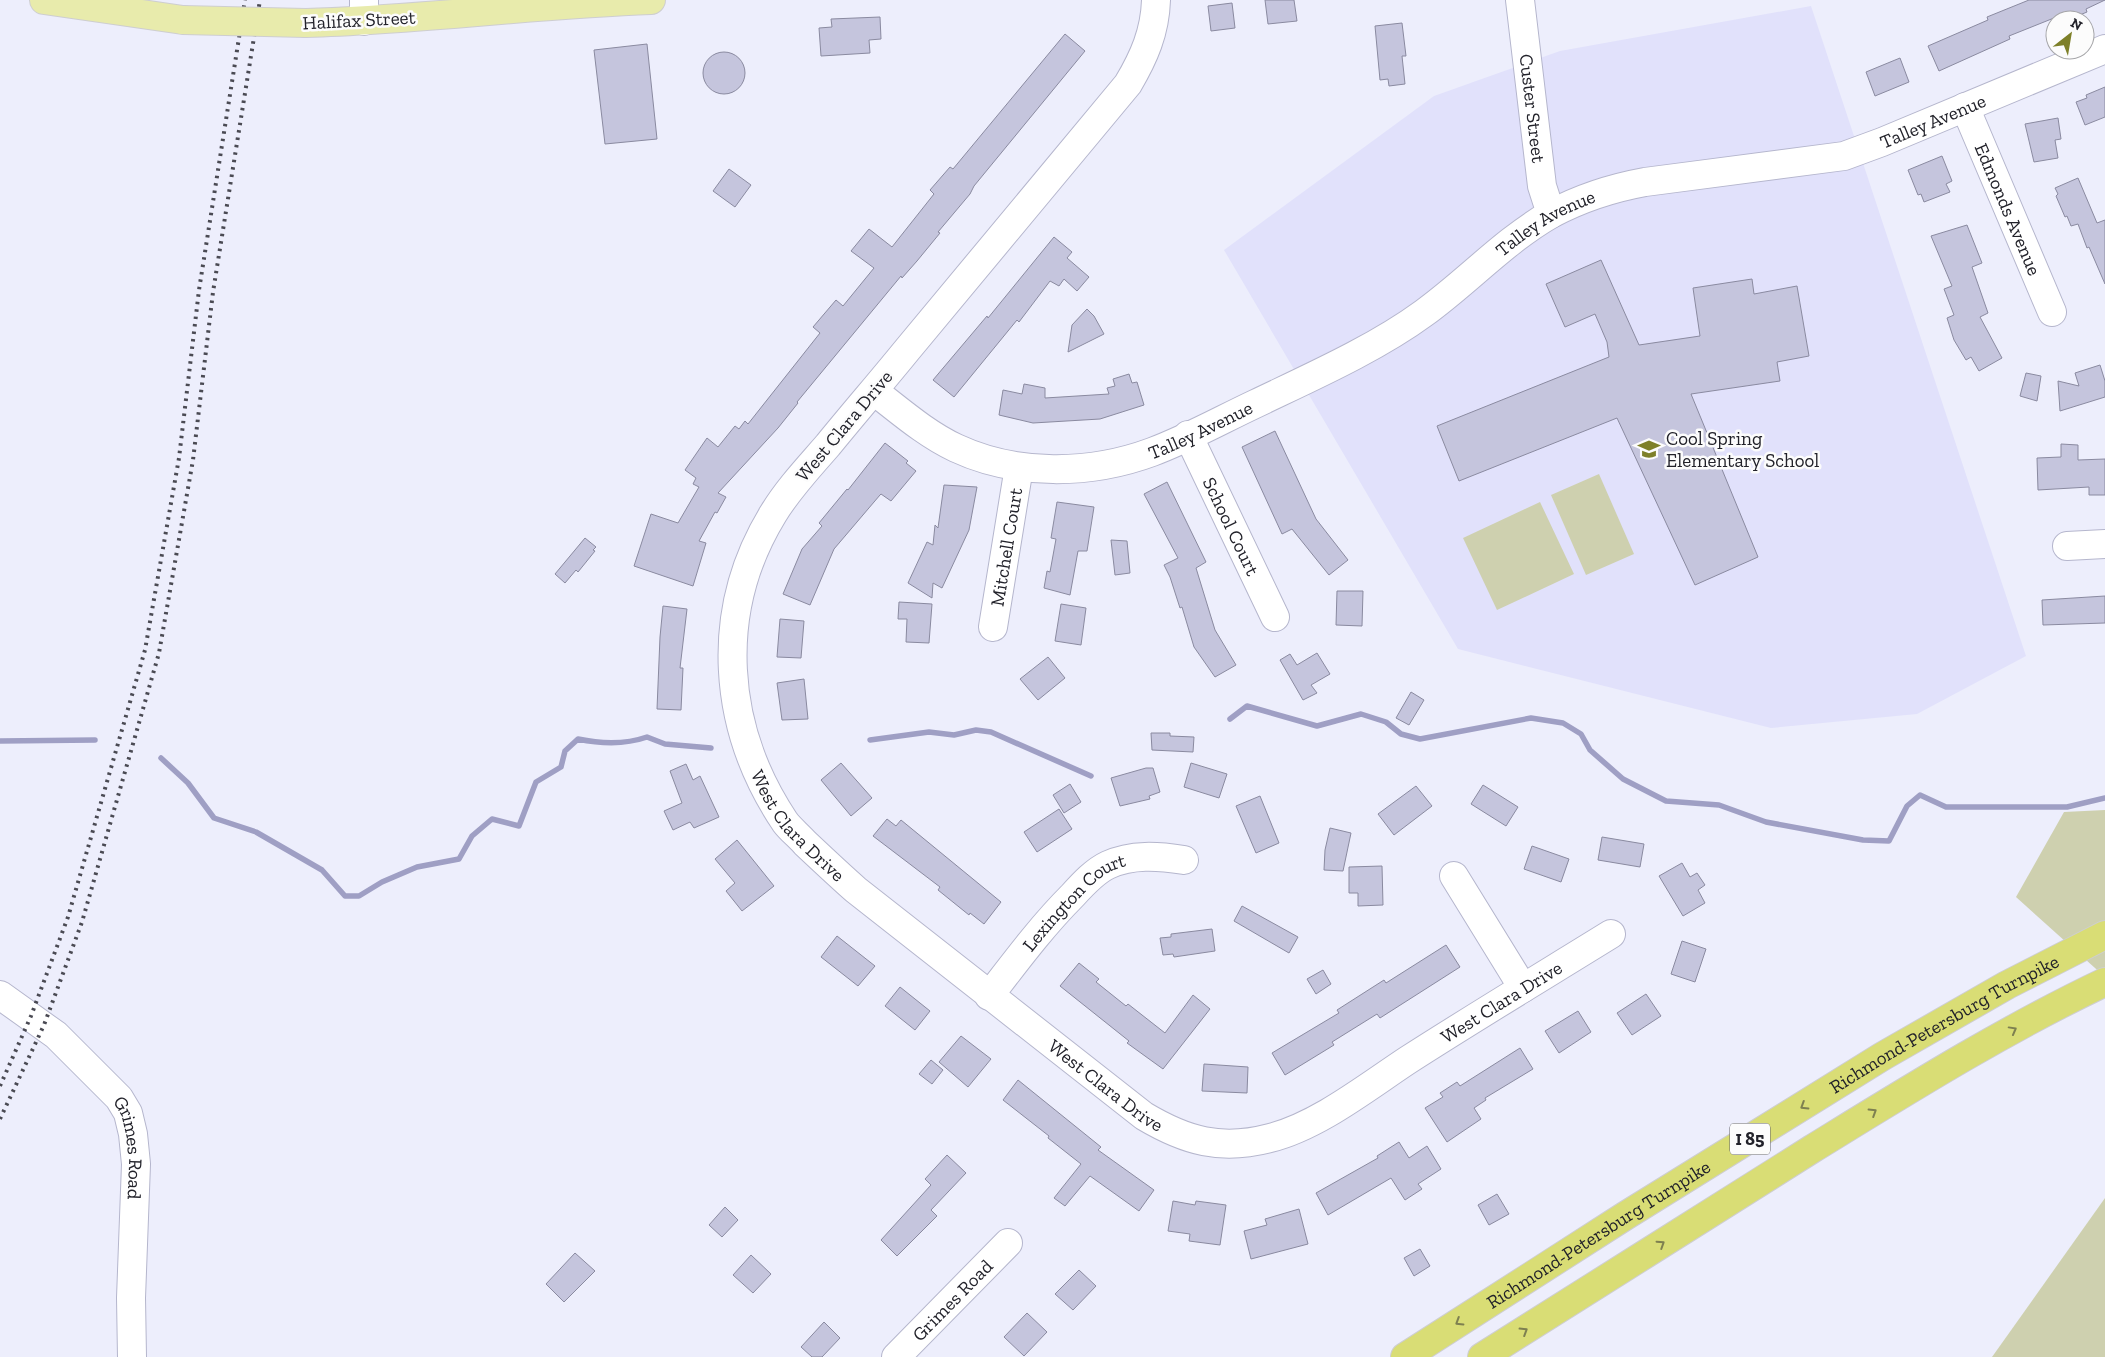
<svg xmlns="http://www.w3.org/2000/svg" width="2105" height="1357" font-family="'Zilla Slab',serif">
<style>
.built{fill:#e1e1fb}
.green{fill:#ced0af}
.lines{fill:none;stroke-linecap:round;stroke-linejoin:round}
.stream{stroke:#9f9fc4;stroke-width:5.5}
.building{fill:#c5c5dd;stroke:#8a8aa0}
.minor-casing{stroke:#b5b6cd;stroke-width:30}
.major-casing{stroke:#ceced0;stroke-width:30}
.highway-casing{stroke:#ceced0;stroke-width:30}
.minor{stroke:#fff;stroke-width:28}
.major{stroke:#e8ebac;stroke-width:28}
.highway{stroke:#d9dd75;stroke-width:28}
.rail{stroke:#4a4a53;stroke-width:4;stroke-dasharray:2.5 5;stroke-linecap:butt}
.major-bridge-casing{stroke:#ceced0;stroke-width:30;stroke-linecap:butt}
.major-bridge{stroke:#e8ebac;stroke-width:28}
.oneway{stroke:#7e8050}
.labels{text-anchor:middle;dominant-baseline:central;stroke-width:5;stroke-linejoin:round;paint-order:stroke}
.shield{fill:#fcfcfc;stroke:#636369;stroke-width:1}
.shield-label{font-size:18px;font-weight:bold;fill:#22222a}
.street-label{font-size:19px;fill:#22222a;stroke:#fcfcfc}
.poi-label{font-size:19px;fill:#22222a;stroke:#fcfcfc;text-anchor:start}
</style>
<rect width="100%" height="100%" fill="#edeefc"/>
<path class="built" d="M1811 6 2026 656 1917 714 1771 728 1458 649 1224 250 1434 96 1560 51Z"/>
<g class="green">
<path d="M1599 474 1634 554 1586 575 1551 495Z"/>
<path d="M1540 502 1574 574 1497 610 1463 538Z"/>
<path d="M2105 810V977L2016 897 2064 812Z"/>
<path d="M2105 1198V1357H1992Z"/>
</g>
<g class="lines">
<g class="stream">
<path d="M1230 719 1247 706 1317 726 1361 714 1386 722 1401 734 1420 739 1531 718 1563 723 1581 734 1590 750 1623 779 1666 801 1719 805 1766 822 1863 840 1889 841 1907 806 1920 795 1946 807H2067L2105 798"/>
<path d="M870 740 929 732 954 735 976 730 991 732 1091 776"/>
<path d="M0 741 95 740"/>
<path d="M161 758 188 783 214 818 256 832 322 870 345 896H359L382 882 417 867 459 859 472 836 492 819 519 826 536 782 561 767 565 751 578 739C602 744 624 745 647 737L665 744 711 748"/>
</g>
</g>
<g class="building">
<path d="M1265 0H1294L1297 21 1268 24Z"/>
<path d="M2029 0H2105L2086 9 2087 12 2070 19 2069 16 2060 20 2059 16 2009 36 2010 39 1939 71 1928 46 1988 20 1987 17Z"/>
<path d="M1232 3 1235 28 1211 31 1208 6Z"/>
<path d="M880 17 881 39 869 40 870 53 821 56 819 28 832 27 831 19Z"/>
<path d="M1402 23 1406 56H1402L1405 84 1389 86 1388 79 1380 80 1375 26Z"/>
<path d="M1065 34 1085 51 974 186 970 194 938 232 940 233 917 261 902 278 901 276 797 402 798 403 778 428 718 493 726 497 717 513 715 512 699 541 706 543 693 586 634 566 651 514 678 523 699 487 693 484 696 478 685 470 707 438 718 447 735 426 739 429 745 421 748 424 820 333 813 327 836 300 843 306 874 268 851 251 869 229 892 247 934 194 930 190 950 167 953 169Z"/>
<path d="M647 44 657 139 605 144 594 50Z"/>
<circle cx="724" cy="73" r="21"/>
<path d="M1900 58 1909 82 1875 96 1866 72Z"/>
<path d="M2105 87V117L2085 125 2076 102 2087 98 2086 95Z"/>
<path d="M2058 118 2061 139 2055 140 2058 158 2034 162 2025 124Z"/>
<path d="M1942 156 1952 181 1946 184 1950 192 1924 202 1921 194 1918 195 1908 170Z"/>
<path d="M729 169 751 185 735 207 713 191Z"/>
<path d="M2078 178 2097 223 2105 220V284L2089 247 2087 248 2078 224 2071 226 2067 216 2065 217 2056 196 2058 194 2055 188Z"/>
<path d="M1967 225 1982 263 1972 267 1988 313 1980 317 2002 358 1979 371 1971 357 1966 360 1954 340 1947 318 1954 315 1944 289 1952 286 1931 236Z"/>
<path d="M1054 237 1072 252 1067 258 1089 277 1077 291 1064 279 1059 286 1050 281 1019 322 1017 320 954 397 933 380 987 316 988 318Z"/>
<path d="M1601 260 1639 345 1700 336 1693 288 1752 279 1754 294 1797 286 1809 356 1777 362 1780 381 1691 394 1758 557 1695 585 1617 418 1459 481 1437 426 1609 357 1607 342 1595 314 1565 327 1546 284Z"/>
<path d="M1087 309 1094 316 1104 334 1068 352 1072 325Z"/>
<path d="M2100 365 2105 381V397L2060 411 2058 381 2079 386 2075 373Z"/>
<path d="M2026 373 2041 376 2037 401 2020 396Z"/>
<path d="M1129 374 1132 383 1137 382 1144 405 1100 419 1033 423 999 415 1003 390 1022 394 1024 384 1045 388V398L1109 394 1107 388 1115 386 1113 379Z"/>
<path d="M1275 431 1316 519 1348 560 1329 575 1292 529 1282 534 1242 447Z"/>
<path d="M885 443 908 461 906 463 916 471 891 501 881 494 880 495 834 549 810 605 783 594 802 549 822 526 819 523 847 489 848 490Z"/>
<path d="M2061 444 2078 445V460L2105 459V495H2089V487L2038 490 2037 458 2061 457Z"/>
<path d="M1167 482 1206 562 1196 568 1215 630 1236 665 1215 677 1194 647 1182 607 1180 608 1170 577 1164 565 1178 558 1144 494Z"/>
<path d="M944 485 977 487 969 530 942 588 933 583 932 598 908 583 927 542 933 545 935 525 938 528Z"/>
<path d="M1057 502 1094 507 1087 551H1078L1070 595 1044 588 1047 571 1050 572 1056 539 1051 538Z"/>
<path d="M585 538 596 547 593 550 595 551 578 572 576 570 565 583 555 574Z"/>
<path d="M1111 540 1127 541 1130 573 1115 575Z"/>
<path d="M1337 591H1363L1362 626 1336 625Z"/>
<path d="M2105 596V623L2043 625 2042 600Z"/>
<path d="M899 602 932 604 929 643 906 642 907 619H898Z"/>
<path d="M1061 604 1086 608 1081 645 1055 641Z"/>
<path d="M663 606 687 609 680 668H683L681 710 657 709 660 637Z"/>
<path d="M780 619 804 621 801 658 777 657Z"/>
<path d="M1317 653 1330 674 1311 685 1317 693 1303 700 1280 660 1290 654 1297 665Z"/>
<path d="M1048 657 1065 678 1038 700 1020 679Z"/>
<path d="M804 679 808 719 782 720 777 683Z"/>
<path d="M1411 692 1424 700 1409 725 1396 718Z"/>
<path d="M1151 733H1170V736L1194 737 1193 752 1152 750Z"/>
<path d="M841 763 872 798 851 816 821 780Z"/>
<path d="M1191 763 1227 774 1219 798 1184 787Z"/>
<path d="M686 764 693 780 700 776 719 817 694 828 690 822 673 830 664 811 682 803 670 771Z"/>
<path d="M1146 768H1153L1160 792 1149 796 1150 799 1120 806 1111 778Z"/>
<path d="M1070 784 1081 802 1064 813 1053 795Z"/>
<path d="M1483 785 1518 807 1506 826 1471 804Z"/>
<path d="M1416 786 1432 806 1394 835 1378 814Z"/>
<path d="M1260 796 1279 843 1256 853 1236 806Z"/>
<path d="M1059 809 1072 829 1037 852 1024 832Z"/>
<path d="M887 819 896 826 901 820 1001 902 984 924 970 913 969 915 938 890 940 887 873 836Z"/>
<path d="M1330 828 1351 833 1343 871 1324 870 1325 850Z"/>
<path d="M1602 837 1644 844 1640 867 1598 860Z"/>
<path d="M737 840 774 886 742 911 726 891 735 883 715 859Z"/>
<path d="M1532 846 1569 859 1561 882 1524 869Z"/>
<path d="M1682 863 1690 877 1697 873 1705 885 1698 890 1705 903 1683 916 1659 876Z"/>
<path d="M1382 866 1383 905 1358 906V893H1349V867Z"/>
<path d="M1242 906 1298 937 1289 953 1234 921Z"/>
<path d="M1212 929 1215 951 1174 957 1173 954 1163 955 1160 938 1171 937V934Z"/>
<path d="M837 936 875 966 858 986 821 957Z"/>
<path d="M1682 941 1706 949 1695 982 1671 974Z"/>
<path d="M1446 945 1460 967 1380 1018 1377 1014 1332 1042 1334 1045 1285 1075 1272 1053 1339 1013 1337 1010 1384 980 1386 983Z"/>
<path d="M1079 963 1099 979 1096 982 1126 1006 1128 1004 1165 1033 1193 995 1210 1009 1163 1069 1127 1043 1129 1041 1060 986Z"/>
<path d="M1323 970 1331 984 1316 994 1307 979Z"/>
<path d="M900 987 930 1011 915 1030 885 1006Z"/>
<path d="M1646 994 1661 1016 1632 1035 1617 1013Z"/>
<path d="M1578 1011 1591 1032 1559 1053 1545 1031Z"/>
<path d="M961 1036 991 1059 968 1087 939 1062Z"/>
<path d="M1520 1048 1533 1069 1485 1098 1486 1100 1474 1108 1481 1119 1447 1142 1425 1108 1443 1097 1440 1093 1457 1082 1460 1086Z"/>
<path d="M931 1060 943 1070 932 1084 919 1074Z"/>
<path d="M1204 1064 1248 1067 1247 1093 1202 1091Z"/>
<path d="M1018 1080 1101 1147 1098 1150 1154 1190 1139 1211 1090 1176 1065 1206 1054 1198 1081 1164 1048 1138 1049 1136 1003 1100Z"/>
<path d="M1399 1142 1409 1158 1427 1146 1441 1169 1418 1184 1422 1189 1405 1200 1391 1178 1328 1215 1316 1193 1378 1158 1377 1156Z"/>
<path d="M947 1155 966 1173 931 1210 937 1216 897 1256 881 1240 931 1185 925 1179Z"/>
<path d="M1497 1194 1509 1214 1489 1225 1478 1205Z"/>
<path d="M1173 1201 1195 1205 1196 1201 1226 1205 1220 1245 1189 1241 1190 1234 1168 1231Z"/>
<path d="M725 1207 738 1220 722 1237 709 1225Z"/>
<path d="M1299 1209 1308 1244 1251 1259 1244 1231 1267 1225 1265 1219Z"/>
<path d="M1420 1249 1430 1266 1414 1276 1404 1258Z"/>
<path d="M575 1253 595 1271 564 1302 546 1284Z"/>
<path d="M751 1255 771 1274 753 1293 733 1275Z"/>
<path d="M1079 1270 1096 1286 1073 1310 1055 1294Z"/>
<path d="M1027 1313 1047 1332 1024 1356 1004 1337Z"/>
<path d="M824 1322 840 1338 822 1357H812L801 1347Z"/>
</g>
<g class="lines">
<g class="minor-casing">
<g id="minor">
<path d="M364 0V21"/>
<path id="s1" d="M1156 0C1155 32 1144 57 1128 84 1054 173 981 262 907 350 881 382 854 413 828 445 809 467 788 489 773 514 713 612 722 728 785 822 790 829 799 836 805 843 822 859 839 875 856 890L1144 1116C1186 1141 1221 1151 1270 1138 1318 1126 1367 1087 1408 1060 1475 1017 1543 976 1611 934"/>
<path id="s2" d="M1520 0 1542 186 1551 214"/>
<path id="s3" d="M1965 107 2052 312"/>
<path id="s4" d="M874 391C900 411 926 434 956 448 1016 476 1090 475 1152 452 1187 439 1221 420 1255 404 1309 378 1375 349 1424 313 1467 282 1504 241 1551 214 1581 198 1612 188 1645 182L1844 156 1882 142 2105 49"/>
<path id="s5" d="M1188 435 1275 617"/>
<path d="M2067 546 2105 544"/>
<path id="s6" d="M993 627 1019 467"/>
<path d="M1454 876 1523 988"/>
<path id="s7" d="M0 995 56 1035 119 1098 128 1113 133 1134 136 1164 131 1298 132 1357"/>
<path id="s8" d="M989 996C1016 961 1042 926 1073 895 1083 884 1095 871 1108 865 1132 854 1158 856 1184 860"/>
<path id="s9" d="M896 1357 1008 1243"/>
</g>
</g>
<g class="major-casing">
<g id="major">
<path d="M44 0 183 20"/>
<path d="M306 23C421 20 536 4 651 0"/>
</g>
</g>
<g class="highway-casing">
<g id="highway">
<path id="s10" d="M1405 1357 1625 1216 1883 1056 2007 985 2105 935"/>
<path d="M1482 1357C1592 1288 1702 1218 1812 1149 1908 1090 2004 1030 2105 982"/>
</g>
</g>
<use href="#minor" class="minor"/>
<use href="#major" class="major"/>
<use href="#highway" class="highway"/>
<g class="rail">
<path d="M0 1086 31 1016 68 917 145 650 179 458 199 290 245 0"/>
<path d="M0 1119 44 1025 82 922 159 653 193 460 213 292 260 0"/>
</g>
<g class="major-bridge-casing">
<path id="major-bridge" d="M183 20 306 23"/>
</g>
<use href="#major-bridge" class="major-bridge"/>
</g>
<defs><path id="oneway-chevron" d="M-2-3.5L2.5 0L-2 3.5" fill="none" stroke-width="1.6" stroke-linecap="round" stroke-linejoin="round" transform="scale(1.25)"/></defs>
<g class="oneway">
<use href="#oneway-chevron" transform="translate(2013 1030) rotate(-29)"/>
<use href="#oneway-chevron" transform="translate(1804 1106) rotate(148)"/>
<use href="#oneway-chevron" transform="translate(1873 1112) rotate(-32)"/>
<use href="#oneway-chevron" transform="translate(1661 1244) rotate(-33)"/>
<use href="#oneway-chevron" transform="translate(1459 1322) rotate(148)"/>
<use href="#oneway-chevron" transform="translate(1524 1331) rotate(-32)"/>
</g>
<defs>
<g id="school-bare" transform="scale(1.725)"><path d="M0-5L7-2L0 1L-7-2ZM-4 1L0 2.5L4 1V4Q0 6-4 4Z" fill="#7e8029" stroke="#fcfcfc" stroke-width="2.5" paint-order="stroke"/></g>
</defs>
<g fill-rule="evenodd">
<use href="#school-bare" x="1649" y="449"/>
</g>
<g class="labels">
<rect class="shield" x="1730" y="1123.5" width="40" height="31" rx="4"/>
<g class="shield-label">
<text x="1750" y="1139">I 85</text>
</g>
<g class="street-label">
<text transform="translate(359 20) rotate(-3)">Halifax Street</text>
<text stroke="none"><textPath href="#s2" startOffset="109">Custer Street</textPath></text>
<text stroke="none"><textPath href="#s4" startOffset="1164">Talley Avenue</textPath></text>
<text stroke="none"><textPath href="#s3" startOffset="111">Edmonds Avenue</textPath></text>
<text stroke="none"><textPath href="#s4" startOffset="759">Talley Avenue</textPath></text>
<text transform="translate(844 426) rotate(-50)">West Clara Drive</text>
<text stroke="none"><textPath href="#s4" startOffset="354">Talley Avenue</textPath></text>
<text stroke="none"><textPath href="#s5" startOffset="101">School Court</textPath></text>
<text stroke="none"><textPath href="#s6" startOffset="81">Mitchell Court</textPath></text>
<text stroke="none"><textPath href="#s1" startOffset="984">West Clara Drive</textPath></text>
<text stroke="none"><textPath href="#s8" startOffset="128">Lexington Court</textPath></text>
<text stroke="none"><textPath href="#s1" startOffset="1839">West Clara Drive</textPath></text>
<text stroke="none"><textPath href="#s10" startOffset="634">Richmond-Petersburg Turnpike</textPath></text>
<text stroke="none"><textPath href="#s1" startOffset="1389">West Clara Drive</textPath></text>
<text stroke="none"><textPath href="#s7" startOffset="210">Grimes Road</textPath></text>
<text stroke="none"><textPath href="#s10" startOffset="229">Richmond-Petersburg Turnpike</textPath></text>
<text stroke="none"><textPath href="#s9" startOffset="80">Grimes Road</textPath></text>
</g>
<g class="poi-label">
<text x="1666" y="438">Cool Spring<tspan x="1666" dy="22">Elementary School</tspan></text>
</g>
</g>
<g transform="translate(2070 35) rotate(31)"><circle r="24" fill="#fcfcfc" stroke="#a5a5a8"/>
<path d="M0-4L9 19L0 12L-9 19Z" fill="#7e8029"/>
<text y="-8" font-size="14" font-weight="bold" text-anchor="middle" fill="#22222a">N</text>
</g>
</svg>
